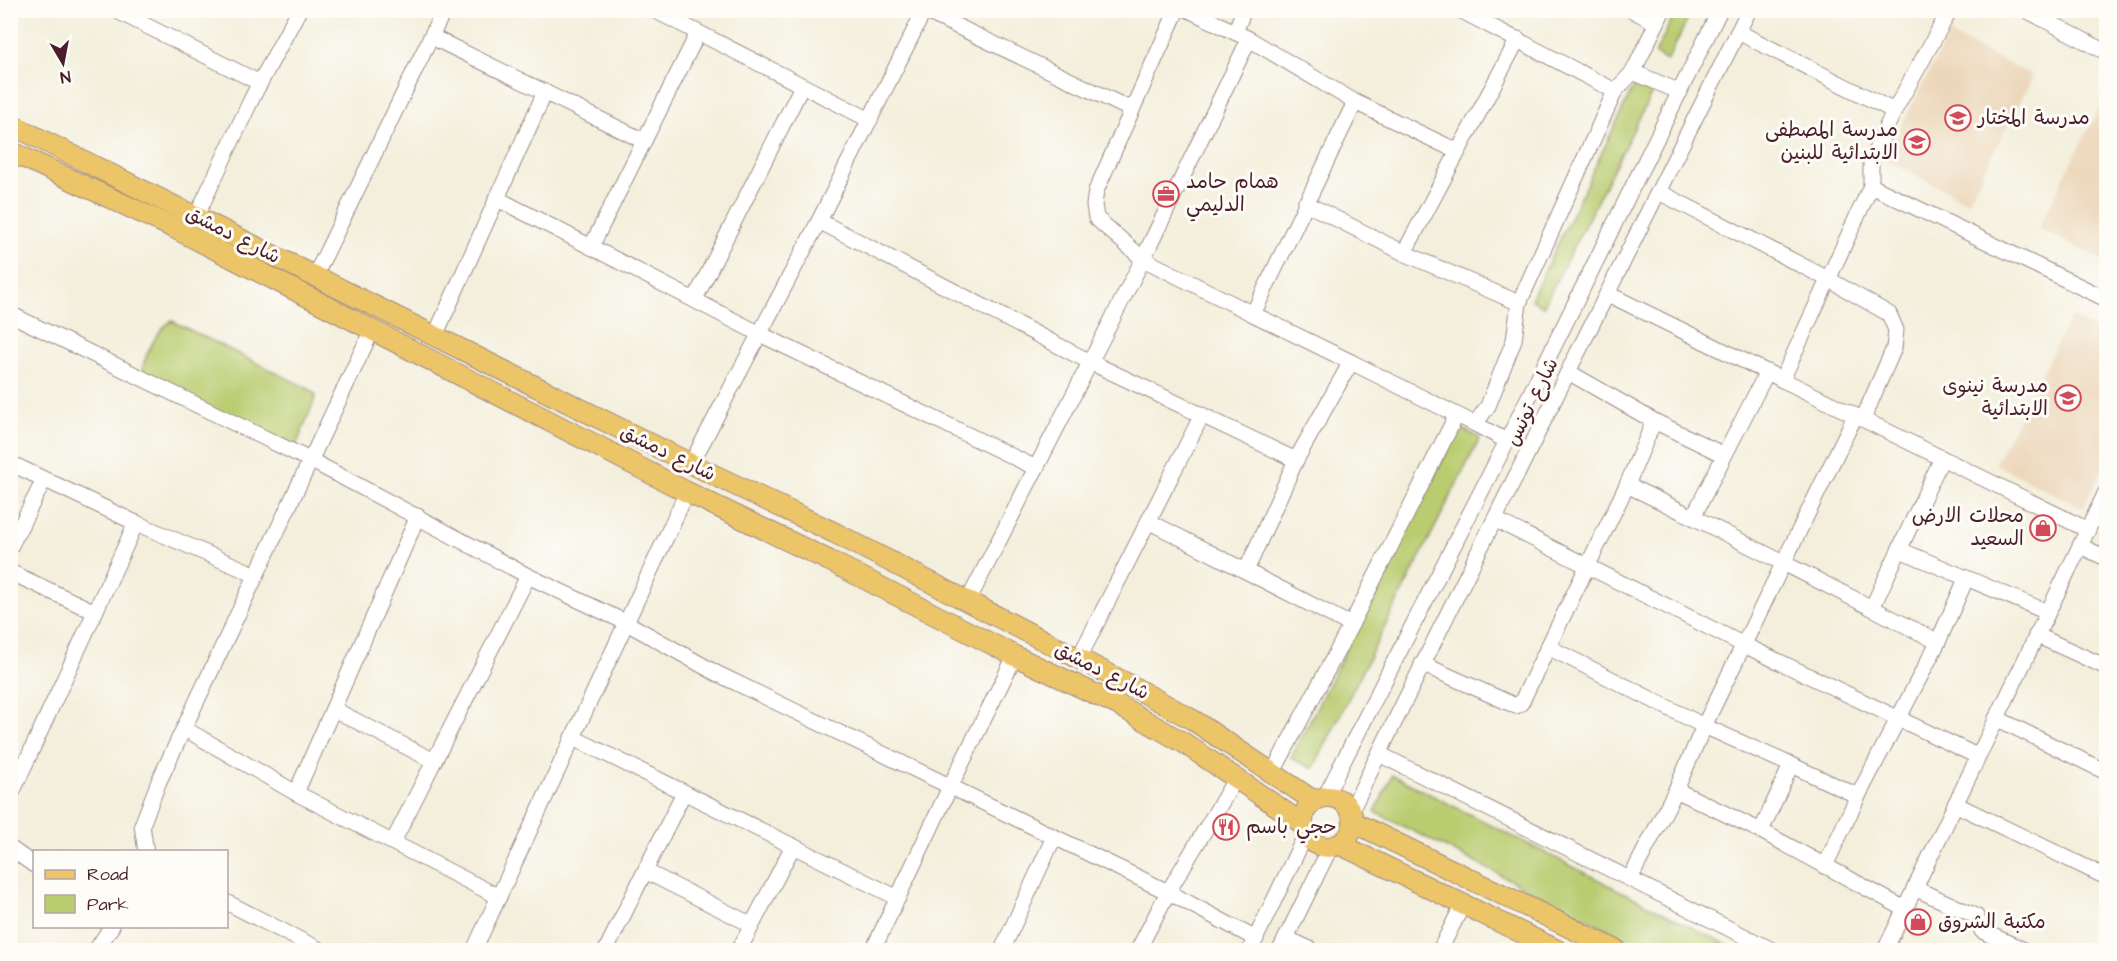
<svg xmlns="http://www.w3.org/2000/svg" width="2117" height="961" font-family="'Architects Daughter','Playpen Sans Arabic',sans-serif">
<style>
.built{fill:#ecd7ba}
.green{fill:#b9cc6f;stroke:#82764d;stroke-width:1.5}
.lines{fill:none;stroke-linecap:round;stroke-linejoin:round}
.minor-casing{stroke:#9e8784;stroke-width:17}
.major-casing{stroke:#9e8784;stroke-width:22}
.minor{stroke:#fff;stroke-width:15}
.major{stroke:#edc569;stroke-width:20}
.labels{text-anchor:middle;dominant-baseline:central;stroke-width:6;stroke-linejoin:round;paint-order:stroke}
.poi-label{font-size:20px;fill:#4a1f2b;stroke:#fdfcf7;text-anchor:start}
.street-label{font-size:20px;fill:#4a1f2b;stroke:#fdfcf7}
</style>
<rect width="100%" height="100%" fill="#fdfcf7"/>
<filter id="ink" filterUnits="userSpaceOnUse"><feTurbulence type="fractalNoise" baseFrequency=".0167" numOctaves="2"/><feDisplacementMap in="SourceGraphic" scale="12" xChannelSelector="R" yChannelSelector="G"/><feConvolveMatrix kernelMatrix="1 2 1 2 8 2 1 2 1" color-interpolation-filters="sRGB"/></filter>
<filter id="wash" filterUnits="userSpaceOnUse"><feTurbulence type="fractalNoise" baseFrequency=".008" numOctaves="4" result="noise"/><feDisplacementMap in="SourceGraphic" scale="24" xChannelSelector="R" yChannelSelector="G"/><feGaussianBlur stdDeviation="1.35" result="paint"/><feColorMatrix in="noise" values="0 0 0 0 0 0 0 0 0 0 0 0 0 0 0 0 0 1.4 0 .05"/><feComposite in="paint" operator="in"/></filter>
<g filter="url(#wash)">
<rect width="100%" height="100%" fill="#f3efdc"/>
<g class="built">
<path d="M1949 34 2033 76 1968 202 1884 159Z"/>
<path d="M2106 94V262L2038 228Z"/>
<path d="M2071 316 2106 334V462L2083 508 1995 464Z"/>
</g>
<g class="green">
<path d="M1676 11H1692L1667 61 1655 54Z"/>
<path d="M1634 86 1653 91 1543 307 1531 299Z"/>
<path d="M172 321 311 390 316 396 297 444 285 449 142 376C142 360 157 328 172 321Z"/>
<path d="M1459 427 1480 438 1313 769 1291 758Z"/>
<path d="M1392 775 1737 950H1649L1375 812Z"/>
</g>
</g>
<g filter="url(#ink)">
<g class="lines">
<g class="minor-casing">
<g id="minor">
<path d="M115 10 260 83"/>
<path d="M654 10 870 120"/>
<path d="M923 10 1132 110 1177 10"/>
<path d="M1189 10 1249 39 1355 102 1457 151"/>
<path d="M1632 10 1657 23"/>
<path d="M2026 10 2106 52"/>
<path d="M1235 32 1244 10"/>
<path d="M1738 32 1894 111"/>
<path d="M432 37 644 141"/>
<path d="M1633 72 1680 92"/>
<path d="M1615 91 1633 72 1663 10"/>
<path d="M1132 110 1096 191 1094 205 1096 218 1143 259 1253 314"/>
<path d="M1871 186V161L1894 111 1950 10"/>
<path d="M1659 192 1828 279 1889 314 1896 330 1894 348 1863 419"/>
<path d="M496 198 760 334 1036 468"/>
<path d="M1305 203 1404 253 1519 303"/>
<path d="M196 217 253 96 299 10"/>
<path d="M819 221 1090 362 1296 460 1351 362 1475 424 1488 406 1514 340 1519 303 1615 91 1460 10"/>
<path d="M591 247 698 33"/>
<path d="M1404 253 1518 39"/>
<path d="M315 276 444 10"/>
<path d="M1608 294 2088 530"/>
<path d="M695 299 802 86"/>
<path d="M10 314 312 461 528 576 625 622 716 673 1168 892 1236 778"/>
<path d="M435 336 545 92"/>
<path d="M1351 362 1253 314 1355 102"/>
<path d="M1570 373 1654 421 1627 485 1693 517 1767 372"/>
<path d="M1782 380 1871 186 2106 299"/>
<path d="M1654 421 1724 455"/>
<path d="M1475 424 1507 441"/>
<path d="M1942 458 1872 608 1938 642 1966 579"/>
<path d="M10 463 136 523 256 575"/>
<path d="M691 464 819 221 924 11"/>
<path d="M1693 517 1872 608"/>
<path d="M1496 520 1744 645 1977 756"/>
<path d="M1150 522 1351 625"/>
<path d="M2080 546 2106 558"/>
<path d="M10 547 44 480"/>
<path d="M1900 550 2047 612"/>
<path d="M1246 571 1296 460"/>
<path d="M10 572 95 612"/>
<path d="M967 603 1143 259 1249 39"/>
<path d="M2036 635 2106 667"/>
<path d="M1548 647 1627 485"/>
<path d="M1078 660 1202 415"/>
<path d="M1422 664 1516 706 1521 703 1548 647 1704 726 1791 765"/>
<path d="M333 709 434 761"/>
<path d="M1996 718 2106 772"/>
<path d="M185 729 296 793 499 897"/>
<path d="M572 737 898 898"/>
<path d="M1379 754 1772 950"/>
<path d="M1273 772 1351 625 1456 416"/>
<path d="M1676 790 1761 831"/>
<path d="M296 793 418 516"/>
<path d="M10 797 136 523"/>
<path d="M1325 797 1507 441 1720 10"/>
<path d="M1955 804 2106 877"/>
<path d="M1351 811C1481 543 1616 277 1749 10"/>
<path d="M393 842 528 576"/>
<path d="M10 848 34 865"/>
<path d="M146 852 142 825 159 781 372 330"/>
<path d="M1825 866 1858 796"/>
<path d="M645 871 752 925"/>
<path d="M1630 879 1676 790 1704 726 1855 416"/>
<path d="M1914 888 1976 916 1982 931 2024 950"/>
<path d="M226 902 320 950"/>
<path d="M1905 909 1761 831 1791 765 1858 796 1938 642"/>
<path d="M1286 938 1312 950"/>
<path d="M96 950 112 926"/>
<path d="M474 950 687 492"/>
<path d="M606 950 684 792"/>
<path d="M739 950 793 846"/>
<path d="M873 950 950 787 1015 656"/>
<path d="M1002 950 1054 837"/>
<path d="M1138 950 1168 892 1256 939"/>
<path d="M1250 950 1306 834"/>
<path d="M1280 950 1331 846"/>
<path d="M1440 950 1463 904"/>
<path d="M1885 950 2106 492"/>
</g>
</g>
<g class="major-casing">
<g id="major">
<path d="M10 124 691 464 835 533 1130 685 1193 720 1314 801"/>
<path d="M10 151 176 229 687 492 828 560 1015 656 1118 705 1184 743 1303 824"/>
<circle cx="1328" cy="822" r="25"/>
<path d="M1353 822 1616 950"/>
<path d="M1339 844 1557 950"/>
</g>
</g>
<use href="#minor" class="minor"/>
<use href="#major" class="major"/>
</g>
</g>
<defs>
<g id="school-ring" transform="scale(1.35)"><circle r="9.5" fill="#fdfcf7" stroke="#d1495b" stroke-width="1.5"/><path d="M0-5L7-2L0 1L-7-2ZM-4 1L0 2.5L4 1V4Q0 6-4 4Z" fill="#d1495b"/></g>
<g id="office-ring" transform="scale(1.35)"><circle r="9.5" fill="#fdfcf7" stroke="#d1495b" stroke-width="1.5"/><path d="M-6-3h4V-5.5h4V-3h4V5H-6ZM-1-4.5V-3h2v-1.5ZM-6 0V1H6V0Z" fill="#d1495b"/></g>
<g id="shop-ring" transform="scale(1.35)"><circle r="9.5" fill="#fdfcf7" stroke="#d1495b" stroke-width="1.5"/><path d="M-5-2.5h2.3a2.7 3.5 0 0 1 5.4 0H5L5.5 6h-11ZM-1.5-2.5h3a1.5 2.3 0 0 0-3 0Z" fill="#d1495b"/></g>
<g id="restaurant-ring" transform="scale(1.35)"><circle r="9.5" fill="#fdfcf7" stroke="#d1495b" stroke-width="1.5"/><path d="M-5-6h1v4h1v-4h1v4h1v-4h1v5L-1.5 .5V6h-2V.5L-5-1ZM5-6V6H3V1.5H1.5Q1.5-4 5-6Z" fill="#d1495b"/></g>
</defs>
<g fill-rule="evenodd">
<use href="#school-ring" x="1958" y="118"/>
<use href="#school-ring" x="1917" y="142"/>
<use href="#office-ring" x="1166" y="194"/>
<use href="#school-ring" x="2068" y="398"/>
<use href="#shop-ring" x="2043" y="528"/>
<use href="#restaurant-ring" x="1226" y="827"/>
<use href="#shop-ring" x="1918" y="922"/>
</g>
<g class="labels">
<g class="poi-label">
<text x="1978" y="118">مدرسة المختار</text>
<text x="1898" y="130" text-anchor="end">مدرسة المصطفى<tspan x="1898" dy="23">الابتدائية للبنين</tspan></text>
<text x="1186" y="182">همام حامد<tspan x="1186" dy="23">الدليمي</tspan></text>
<text x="2048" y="386" text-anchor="end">مدرسة نينوى<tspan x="2048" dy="23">الابتدائية</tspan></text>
<text x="2024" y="516" text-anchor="end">محلات الارض<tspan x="2024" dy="23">السعيد</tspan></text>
<text x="1246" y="827">حجي باسم</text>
<text x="1938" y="922">مكتبة الشروق</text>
</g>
<g class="street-label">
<text transform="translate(233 235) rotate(27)">شارع دمشق</text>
<text transform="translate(1532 402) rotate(-64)">شارع تونس</text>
<text transform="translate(668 453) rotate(26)">شارع دمشق</text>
<text transform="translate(1102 671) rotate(27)">شارع دمشق</text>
</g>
</g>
<rect width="2117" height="961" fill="none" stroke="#fdfcf7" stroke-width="36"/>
<rect x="33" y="850" width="195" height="78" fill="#fdfcf7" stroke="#b5a4a5" stroke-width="1.5"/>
<rect x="45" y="870" width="30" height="9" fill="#edc569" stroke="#b5a4a5" stroke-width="1.5"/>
<text x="87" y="880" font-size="18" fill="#4a1f2b">Road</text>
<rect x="45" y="895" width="30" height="18" fill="#b9cc6f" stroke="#b5a4a5" stroke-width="1.5"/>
<text x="87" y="910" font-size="18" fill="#4a1f2b">Park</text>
<g transform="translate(63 63) rotate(170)" stroke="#fdfcf7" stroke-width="4.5" paint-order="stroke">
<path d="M0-4.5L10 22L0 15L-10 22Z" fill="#4a1f2b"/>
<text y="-9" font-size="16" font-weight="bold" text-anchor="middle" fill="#4a1f2b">N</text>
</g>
</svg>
